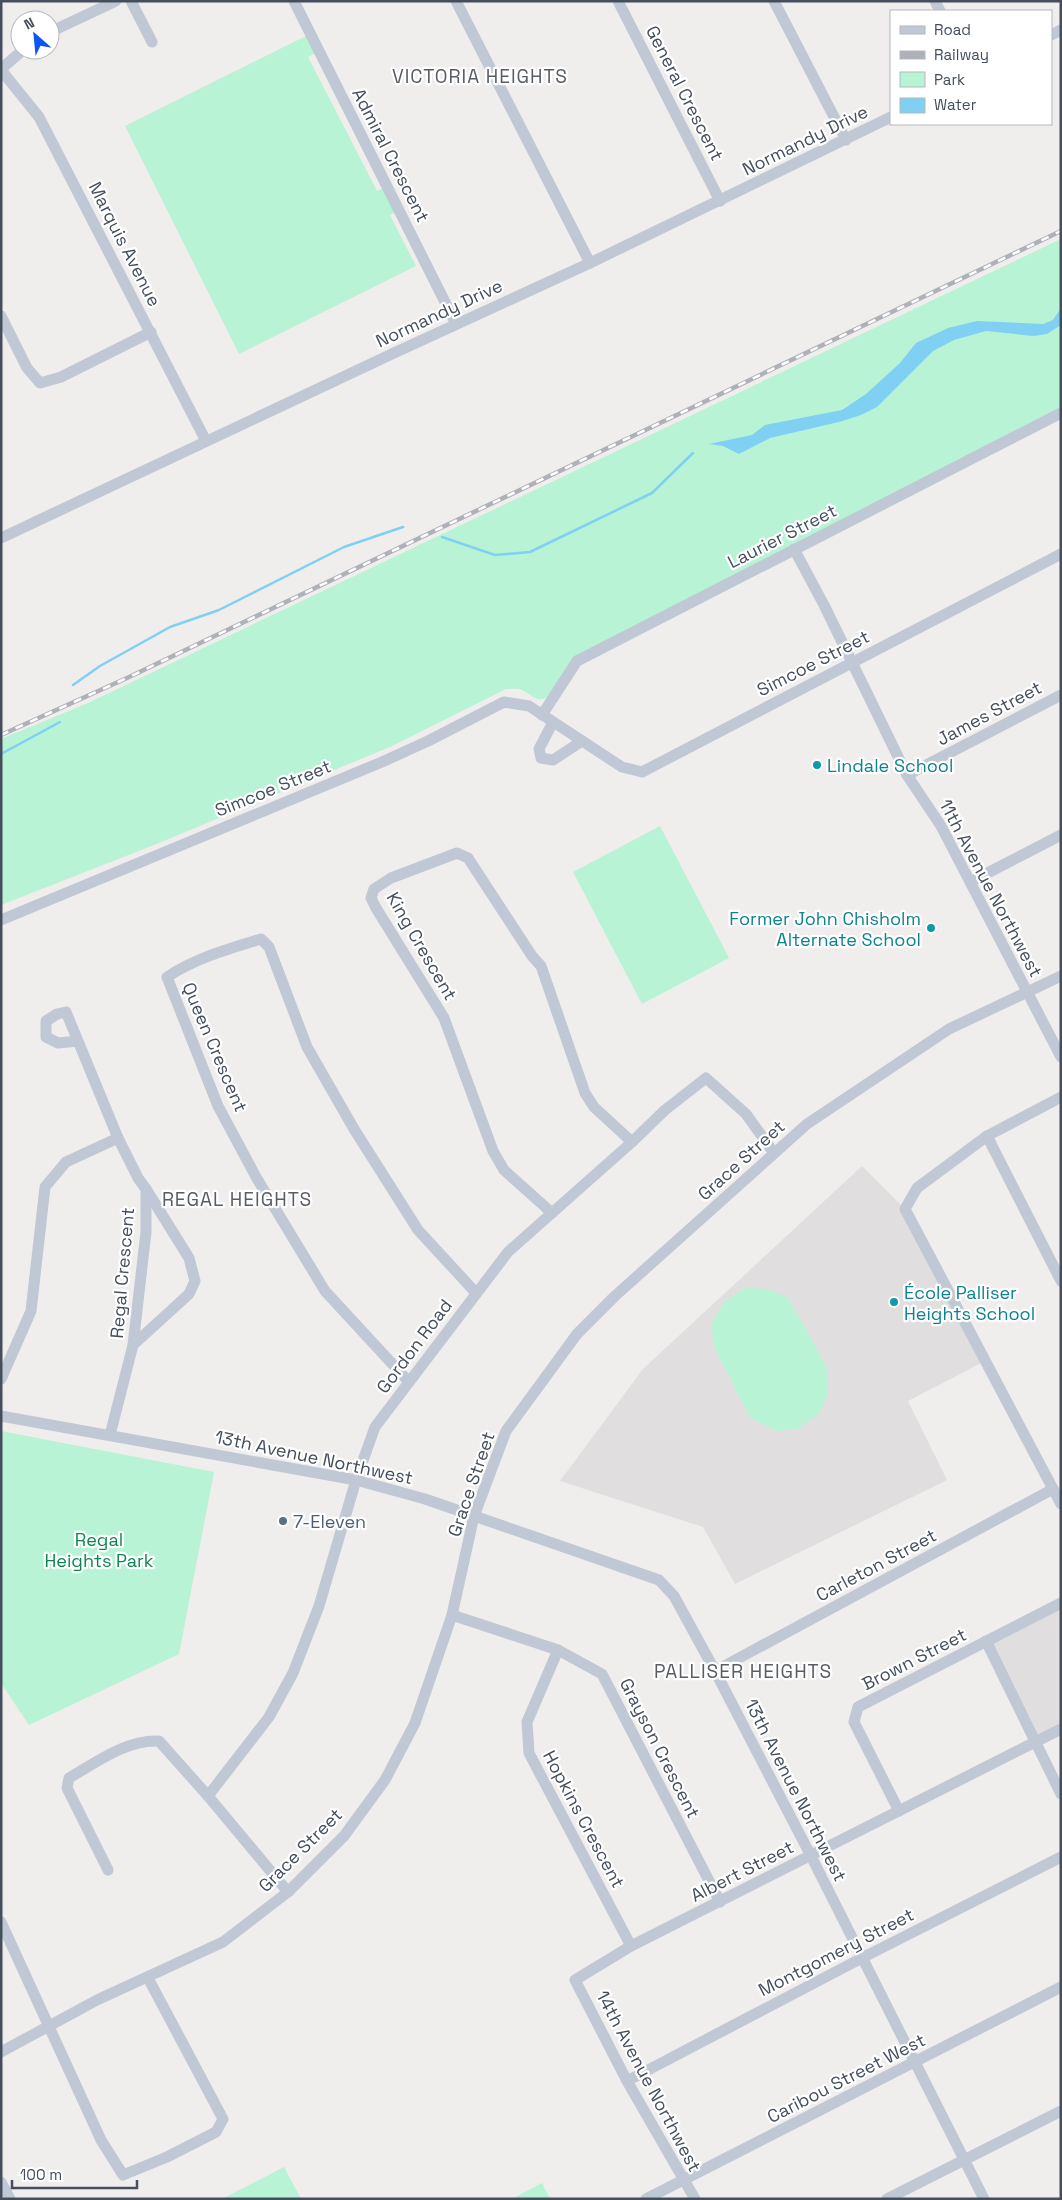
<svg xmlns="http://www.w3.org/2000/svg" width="1062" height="2200" font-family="'Space Grotesk',sans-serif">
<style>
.education{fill:#e1dedf}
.green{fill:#b7f3d4}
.water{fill:#80d0f4}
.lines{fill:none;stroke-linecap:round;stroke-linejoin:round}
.stream{stroke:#80d0f4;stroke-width:2.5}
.minor{stroke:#bfc8d4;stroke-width:11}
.rail-casing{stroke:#afb1b9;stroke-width:4.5}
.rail{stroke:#fff;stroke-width:2.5;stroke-dasharray:8;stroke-linecap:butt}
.culture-dot{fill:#0f9aa8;stroke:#fff;stroke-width:2}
.service-dot{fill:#5c6f8a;stroke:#fff;stroke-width:2}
.labels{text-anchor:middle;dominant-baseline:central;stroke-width:4.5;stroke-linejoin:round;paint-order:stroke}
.street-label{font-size:18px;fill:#444e5c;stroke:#fff}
.culture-label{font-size:18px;fill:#0d838f;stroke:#fff;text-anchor:start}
.service-label{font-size:18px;fill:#4e5e75;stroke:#fff;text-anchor:start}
.park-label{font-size:18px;fill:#0e8454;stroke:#fff}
.neighbourhood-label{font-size:19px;letter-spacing:1px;fill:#595d63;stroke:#fff}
</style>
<rect width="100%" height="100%" fill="#f0eded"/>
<g class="education">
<path d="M862 1166 905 1209 987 1360 908 1401 947 1480 735 1584 703 1527 560 1481 643 1369Z"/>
<path d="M1061 1603V1729L1036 1742 986 1641Z"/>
</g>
<g class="green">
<path d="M308 35 316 53 308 57 377 191 385 187 397 211 390 215 416 266 239 354 125 126Z"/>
<path d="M1061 239V409L577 657 548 697C536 703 533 695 522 690 518 688 511 689 506 689L392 746 159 843 1 905V739L88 703Z"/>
<path d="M660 826 729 958 642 1004 573 872Z"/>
<path d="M746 1288 769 1289 788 1298 828 1369V1395L819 1414 797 1429 776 1431 750 1418 714 1347 711 1325 724 1302Z"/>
<path d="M1 1431 214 1472 179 1654 29 1725 1 1683Z"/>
<path d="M284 2167 301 2199H222Z"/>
<path d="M542 2183 550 2199H512Z"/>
</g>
<path class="water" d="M1061 308V325L1047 334 1034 336 986 331 954 340 933 351 877 407 861 415 839 422 770 438 739 454 723 446 709 444 752 435 765 425 842 410 866 394 900 363 916 343 948 328 977 321 1043 324 1053 320Z"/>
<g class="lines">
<g class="stream">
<path d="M442 537 495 555 530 552 652 493 693 453"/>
<path d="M73 685 100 666 170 627 219 610 344 547 403 527"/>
<path d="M1 754 60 722"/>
</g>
<g class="minor">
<path d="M131 1 152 42"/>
<path d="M294 1 456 324"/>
<path d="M456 1 590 263"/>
<path d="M618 1 720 201"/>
<path d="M774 1 846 140"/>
<path d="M935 1 940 11"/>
<path d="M50 32 116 1"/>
<path d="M1051 35 1061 30"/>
<path d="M1 69 23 50"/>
<path d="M1 70 39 117 206 441"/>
<path d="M1 316 27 368 40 383 61 377 151 332"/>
<path d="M1 538 394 353 590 263 891 117"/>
<path d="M794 549 824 605 907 775 941 826 1061 1057"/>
<path d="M542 715 577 661 1061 413"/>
<path d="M553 722 539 749 541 758 553 760 582 741"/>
<path d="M907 775 1061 695"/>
<path d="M970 882 1061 835"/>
<path d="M1 920 382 762 428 741 504 702 529 706 622 767 642 772 1061 554"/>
<path d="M78 1041 66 1012 57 1014 46 1021V1037L58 1043 78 1041 118 1138"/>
<path d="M1061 1097 987 1136 917 1188 905 1209 1061 1504"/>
<path d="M987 1136 1061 1281"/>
<path d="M552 1213 504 1170 493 1151 444 1018 376 908 371 898 374 889 391 878 457 853 468 858 532 956 541 966 585 1093 594 1107 632 1142"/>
<path d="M133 1345 189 1294 195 1281 189 1258 146 1189"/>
<path d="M1 1379 31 1311 45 1187 66 1162 118 1138 138 1178 146 1189V1232L133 1345 110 1435"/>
<path d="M409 1382 325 1291 256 1177 218 1106 167 977C196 958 228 949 261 939L269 947 307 1047 354 1129 418 1230 476 1293"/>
<path d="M1 1416 356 1480 425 1499 659 1580 674 1596 715 1671 811 1856 984 2199"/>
<path d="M452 1615 558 1650 602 1674 720 1902"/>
<path d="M986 1641 1061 1794"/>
<path d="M558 1650 527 1722 529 1753 631 1946"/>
<path d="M715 1671 1053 1489"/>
<path d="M208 1796 269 1717 293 1673 319 1606 356 1480 375 1427 508 1252 632 1142 665 1110 706 1078 746 1114 774 1153"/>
<path d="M899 1811 854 1722 858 1707 1061 1603"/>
<path d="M108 1870 67 1788 69 1778C95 1763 127 1739 159 1741L208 1796 288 1892"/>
<path d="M1 1922 101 2140 123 2175 167 2157 216 2132 223 2119 148 1978"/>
<path d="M1 2052 97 2000 223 1942 288 1892 344 1836 385 1780 415 1723 452 1615 474 1516 506 1431 577 1334 615 1296 807 1124 949 1029 1061 976"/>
<path d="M627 2081 862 1958 1061 1857"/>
<path d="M1 2182 10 2199"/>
<path d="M646 2199 1061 1987"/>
<path d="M695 2199 627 2081 575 1980 631 1946 1061 1729"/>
<path d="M887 2199 1061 2111"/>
</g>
<g class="rail-casing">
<path id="rail" d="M1 735 127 678 1061 231"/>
</g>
<use href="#rail" class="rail"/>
</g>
<g class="culture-dot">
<circle cx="817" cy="765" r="5"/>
<circle cx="931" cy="928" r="5"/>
<circle cx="894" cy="1302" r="5"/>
</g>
<circle class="service-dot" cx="283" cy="1521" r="5"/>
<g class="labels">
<g class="street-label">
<text transform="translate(685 93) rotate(63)">General Crescent</text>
<text transform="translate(805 140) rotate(-26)">Normandy Drive</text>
<text transform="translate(391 155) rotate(63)">Admiral Crescent</text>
<text transform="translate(125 244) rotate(63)">Marquis Avenue</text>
<text transform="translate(439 313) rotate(-25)">Normandy Drive</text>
<text transform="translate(782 536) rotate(-27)">Laurier Street</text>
<text transform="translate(813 663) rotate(-27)">Simcoe Street</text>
<text transform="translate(989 713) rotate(-28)">James Street</text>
<text transform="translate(273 788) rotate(-22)">Simcoe Street</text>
<text transform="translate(991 888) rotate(62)">11th Avenue Northwest</text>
<text transform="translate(422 946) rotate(60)">King Crescent</text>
<text transform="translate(215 1047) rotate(67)">Queen Crescent</text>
<text transform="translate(741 1160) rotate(-42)">Grace Street</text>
<text transform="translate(122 1273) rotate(-85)">Regal Crescent</text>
<text transform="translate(414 1346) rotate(-53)">Gordon Road</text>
<text transform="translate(314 1457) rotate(12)">13th Avenue Northwest</text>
<text transform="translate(471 1484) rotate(-71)">Grace Street</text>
<text transform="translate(876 1565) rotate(-28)">Carleton Street</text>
<text transform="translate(914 1659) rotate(-27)">Brown Street</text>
<text transform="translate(660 1748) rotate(63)">Grayson Crescent</text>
<text transform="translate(796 1790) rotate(63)">13th Avenue Northwest</text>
<text transform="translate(584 1819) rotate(62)">Hopkins Crescent</text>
<text transform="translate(300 1850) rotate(-45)">Grace Street</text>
<text transform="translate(742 1871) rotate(-27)">Albert Street</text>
<text transform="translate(836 1952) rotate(-27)">Montgomery Street</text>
<text transform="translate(846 2078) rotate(-27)">Caribou Street West</text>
<text transform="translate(649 2081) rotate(62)">14th Avenue Northwest</text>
</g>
<g class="culture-label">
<text x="827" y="765">Lindale School</text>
<text x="921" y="918" text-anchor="end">Former John Chisholm<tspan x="921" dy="21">Alternate School</tspan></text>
<text x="904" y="1292">École Palliser<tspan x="904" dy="21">Heights School</tspan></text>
</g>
<g class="service-label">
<text x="293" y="1521">7-Eleven</text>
</g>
<g class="park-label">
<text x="99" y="1539">Regal<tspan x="99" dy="21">Heights Park</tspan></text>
</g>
<g class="neighbourhood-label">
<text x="480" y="76">VICTORIA HEIGHTS</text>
<text x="237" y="1199">REGAL HEIGHTS</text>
<text x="743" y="1671">PALLISER HEIGHTS</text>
</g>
</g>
<rect width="1062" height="2200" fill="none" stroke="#444e5c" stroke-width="5"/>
<rect x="890" y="10" width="162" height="115" fill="#ffffff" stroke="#b4b8be"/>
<rect x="900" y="26" width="25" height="8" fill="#bfc8d4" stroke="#b4b8be"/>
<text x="934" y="35" font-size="15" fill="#444e5c">Road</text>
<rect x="900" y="51" width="25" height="8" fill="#afb1b9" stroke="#b4b8be"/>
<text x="934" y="60" font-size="15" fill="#444e5c">Railway</text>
<rect x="900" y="72" width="25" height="15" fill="#b7f3d4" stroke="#b4b8be"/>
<text x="934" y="85" font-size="15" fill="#444e5c">Park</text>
<rect x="900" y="98" width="25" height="15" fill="#80d0f4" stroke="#b4b8be"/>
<text x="934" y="110" font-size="15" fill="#444e5c">Water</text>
<g transform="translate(35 35) rotate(333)"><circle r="24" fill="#ffffff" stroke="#b4b8be"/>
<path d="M0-4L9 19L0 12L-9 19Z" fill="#0957ee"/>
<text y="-8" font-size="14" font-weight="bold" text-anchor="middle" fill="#444e5c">N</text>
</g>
<path d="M12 2180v8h125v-8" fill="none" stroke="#444e5c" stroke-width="2.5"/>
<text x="20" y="2180" font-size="15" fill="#444e5c" stroke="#ffffff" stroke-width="4" paint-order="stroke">100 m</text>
</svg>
